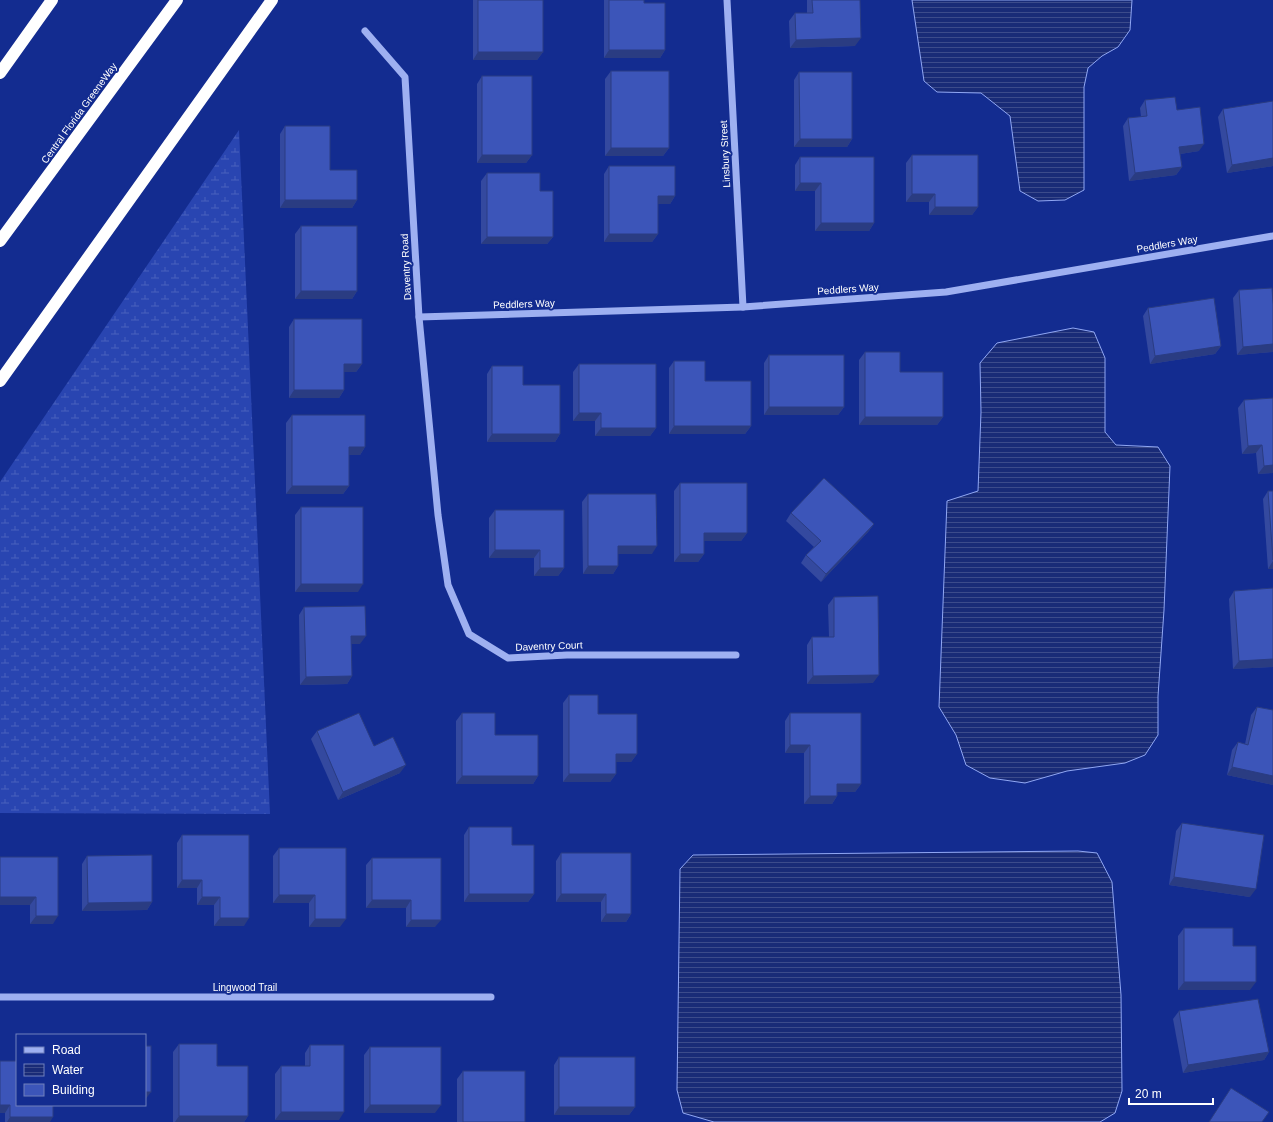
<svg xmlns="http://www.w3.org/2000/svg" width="1273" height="1122" font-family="Helvetica,sans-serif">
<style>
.wetland{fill:url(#wetland-marsh)}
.water{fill:url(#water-rules);stroke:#90a7f4}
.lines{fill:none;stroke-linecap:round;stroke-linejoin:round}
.minor{stroke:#9eb0f1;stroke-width:7}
.highway{stroke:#fff;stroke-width:12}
.wall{fill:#34499f}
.shaded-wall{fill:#2a3c82}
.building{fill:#3c55b9;stroke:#2a3c82}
.labels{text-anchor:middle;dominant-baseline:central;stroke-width:4;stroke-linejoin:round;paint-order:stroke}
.street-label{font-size:10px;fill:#fff;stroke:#132c90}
</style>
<defs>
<pattern id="wetland-marsh" width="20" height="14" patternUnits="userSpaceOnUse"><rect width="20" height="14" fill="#2945b1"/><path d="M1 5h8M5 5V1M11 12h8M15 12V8" fill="none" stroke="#4961bd"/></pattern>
<pattern id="water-rules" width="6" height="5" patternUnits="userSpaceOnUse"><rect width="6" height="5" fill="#192b77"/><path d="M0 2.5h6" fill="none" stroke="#3c4b8b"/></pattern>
</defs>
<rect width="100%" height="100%" fill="#132c90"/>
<path class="wetland" d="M239 130 270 814 0 813V482Z"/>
<g class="water">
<path d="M912 0H1132L1130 30 1118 47 1102 56 1088 68 1084 87V190L1065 200 1038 201 1020 191 1010 116 981 93 937 92 924 81Z"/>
<path d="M1073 328 1094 332 1105 358V432L1116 445 1158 447 1170 466 1164 610 1158 696V735L1145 755 1125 763 1067 771 1025 783 990 778 966 765 956 735 939 707 947 501 978 491 981 412 980 363 997 343Z"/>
<path d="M1078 851 1097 853 1112 882 1121 995 1122 1091 1115 1113 1100 1122H714L683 1113 677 1090 680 869 693 855Z"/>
</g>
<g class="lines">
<g class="minor">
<path d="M727 0 743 307"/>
<path d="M365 31 405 77 419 317 438 515 448 585 469 634 508 658 567 655H736"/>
<path d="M419 317 743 307 946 292 1273 236"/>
<path d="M0 997H491"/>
</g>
<g class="highway">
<path d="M0 73 52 0"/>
<path d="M0 241 177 0"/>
<path d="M0 381 272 0"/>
</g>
</g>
<g class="wall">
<path d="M473 0H543V52L537 60H473Z"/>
<path d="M604 0H644V3L665 50 660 58H604Z"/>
<path d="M807 0H860L855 46 790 48 789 21 795 13H807Z"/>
<path d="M611 71 669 148 663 156H605V79Z"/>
<path d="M799 72 852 139 847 147H794V80Z"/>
<path d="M482 76 532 155 526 163H477V84Z"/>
<path d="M1145 100 1177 110 1199 151 1180 154 1182 167 1176 175 1129 181 1123 126 1128 118 1141 117 1140 108Z"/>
<path d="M1223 109 1273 166 1227 173 1218 117Z"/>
<path d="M285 126 330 170 357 200 352 208H280V134Z"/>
<path d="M912 155 978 207 972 215H929V202H906V163Z"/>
<path d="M800 157 874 223 869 231H815V191H795V165Z"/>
<path d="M609 166 675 196 670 204H658V234L652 242H604V174Z"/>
<path d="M487 173 540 191 553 237 547 244H481V181Z"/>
<path d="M301 226 357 291 352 299H295V234Z"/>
<path d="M1239 290 1273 304V352L1237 355 1233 298Z"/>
<path d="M1148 308 1221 346 1215 354 1150 364 1143 316Z"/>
<path d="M294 319 362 364 356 372H344V390L339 398H289V327Z"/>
<path d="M865 352 900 372 943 417 937 425H859V360Z"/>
<path d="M769 355 844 407 838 415H764V363Z"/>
<path d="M674 361 705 381 751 426 745 434H669V368Z"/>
<path d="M579 364 656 428 650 436H595V421H573V372Z"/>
<path d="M492 366 523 385 560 434 555 442H487V374Z"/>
<path d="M1273 398V473L1258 474 1256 453 1242 454 1238 408 1244 400Z"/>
<path d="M292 415 365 447 360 455H349V486L343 494H286V423Z"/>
<path d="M680 483 747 533 741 541H704V554L698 562H674V491Z"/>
<path d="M1268 491H1273V569H1268L1263 499Z"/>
<path d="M588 494 652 554H618V566L613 574H583L582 502Z"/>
<path d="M301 507 358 592H295V515Z"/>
<path d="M495 510 564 568 558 576H534V558H489V518Z"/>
<path d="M791 513 874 524 868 532 821 582 801 563 806 555 814 547 786 521Z"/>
<path d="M1273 588V667L1233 669 1229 599 1234 591Z"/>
<path d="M834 597 873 683 807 684V645L812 637H829L828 605Z"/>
<path d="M304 607 360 644H351L352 676 347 684 300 685 299 615Z"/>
<path d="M569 695 598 714 637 754 631 762H616V774L610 782H563V703Z"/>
<path d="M1257 707 1273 710V785L1227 775 1232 750 1238 742 1245 744 1251 715Z"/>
<path d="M462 713 495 735 538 776 533 784H456V721Z"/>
<path d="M790 713 861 784 855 792H837V796L832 804H804V753H785V721Z"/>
<path d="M317 731 374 746 400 773 338 800 311 739Z"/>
<path d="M1182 823 1250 897 1169 885 1176 831Z"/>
<path d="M469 827 512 845 534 894 528 902H464V835Z"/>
<path d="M182 835 244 926H214V905H197V888H177V843Z"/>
<path d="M279 848 340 927H309V903H273V856Z"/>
<path d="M561 853 631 914 626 922H601V902H556V861Z"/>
<path d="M87 856 152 902 147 910 82 911V864Z"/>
<path d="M58 857 53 924H30V905H0Z"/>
<path d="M372 858H441L435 927H406V908H366V865Z"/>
<path d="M1184 928 1233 946 1250 990H1178V936Z"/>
<path d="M1179 1011 1269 1052 1264 1060 1183 1073 1173 1019Z"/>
<path d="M179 1044 217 1066 248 1116 244 1122H173V1052Z"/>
<path d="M310 1045 339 1120H275V1074L281 1066H305V1053Z"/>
<path d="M370 1047 435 1113H364V1055Z"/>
<path d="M559 1057 635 1107 629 1115H554V1065Z"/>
<path d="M0 1061 50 1122H5V1113H0Z"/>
<path d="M463 1071 525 1122H457V1079Z"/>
</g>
<g class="shaded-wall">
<path d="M861 38 855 46 790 48 796 40Z"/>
<path d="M609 50H665L660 58H604Z"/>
<path d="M478 52H543L537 60H473Z"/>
<path d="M800 139H852L847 147H794Z"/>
<path d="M1204 144 1199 151 1174 155 1179 147Z"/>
<path d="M611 148H669L663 156H605Z"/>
<path d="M482 155H532L526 163H477Z"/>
<path d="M1273 158V166L1227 173 1232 165Z"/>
<path d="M1182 167 1176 175 1129 181 1135 173Z"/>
<path d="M800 183H821L815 191H795Z"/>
<path d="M912 194H935L929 202H906Z"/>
<path d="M658 196H675L670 204H652Z"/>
<path d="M285 200H357L352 208H280Z"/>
<path d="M935 207H978L972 215H929Z"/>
<path d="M821 223H874L869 231H815Z"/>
<path d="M609 234H658L652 242H604Z"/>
<path d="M487 237H553L547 244H481Z"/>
<path d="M301 291H357L352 299H295Z"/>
<path d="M1273 344V352L1237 355 1243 347Z"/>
<path d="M1221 346 1215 354 1150 364 1155 356Z"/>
<path d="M344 364H362L356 372H339Z"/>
<path d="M294 390H344L339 398H289Z"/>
<path d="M769 407H844L838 415H764Z"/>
<path d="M579 413H601L595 421H573Z"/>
<path d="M865 417H943L937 425H859Z"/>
<path d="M674 426H751L745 434H669Z"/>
<path d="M601 428H656L650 436H595Z"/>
<path d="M492 434H560L555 442H487Z"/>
<path d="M1262 445 1256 453 1242 454 1248 446Z"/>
<path d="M349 447H365L360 455H343Z"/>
<path d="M1273 465V473L1258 474 1264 466Z"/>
<path d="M292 486H349L343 494H286Z"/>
<path d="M874 524 868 532 821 582 826 574Z"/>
<path d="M704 533H747L741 541H698Z"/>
<path d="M618 546H657L652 554H613Z"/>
<path d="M495 550H540L534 558H489Z"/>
<path d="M680 554H704L698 562H674Z"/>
<path d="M1273 561V569H1268Z"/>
<path d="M588 566H618L613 574H583Z"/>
<path d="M540 568H564L558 576H534Z"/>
<path d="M301 584H363L358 592H295Z"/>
<path d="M351 636H366L360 644H345Z"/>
<path d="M1273 659V667L1233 669 1239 661Z"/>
<path d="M879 675 873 683 807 684 813 676Z"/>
<path d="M352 676 347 684 300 685 306 677Z"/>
<path d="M790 745H810L804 753H785Z"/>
<path d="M616 754H637L631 762H610Z"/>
<path d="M406 765 400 773 338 800 343 792Z"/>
<path d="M1232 767 1273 776V785L1227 775Z"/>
<path d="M569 774H616L610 782H563Z"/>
<path d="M462 776H538L533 784H456Z"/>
<path d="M837 784H861L855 792H832Z"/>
<path d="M810 796H837L832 804H804Z"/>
<path d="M1174 877 1256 889 1250 897 1169 885Z"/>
<path d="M182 880H202L197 888H177Z"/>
<path d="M469 894H534L528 902H464Z"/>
<path d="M561 894H606L601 902H556Z"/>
<path d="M279 895H315L309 903H273Z"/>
<path d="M0 897H36L30 905H0Z"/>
<path d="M202 897H220L214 905H197Z"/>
<path d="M372 900H411L406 908H366Z"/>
<path d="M152 902 147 910 82 911 88 903Z"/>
<path d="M606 914H631L626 922H601Z"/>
<path d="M36 916H58L53 924H30Z"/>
<path d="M220 918H249L244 926H214Z"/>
<path d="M315 919H346L340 927H309Z"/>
<path d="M411 920H441L435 927H406Z"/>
<path d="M1184 982H1256L1250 990H1178Z"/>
<path d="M1269 1052 1264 1060 1183 1073 1188 1065Z"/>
<path d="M145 1092H151L145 1100Z"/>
<path d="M0 1105H10L5 1113H0Z"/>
<path d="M370 1105H441L435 1113H364Z"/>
<path d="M559 1107H635L629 1115H554Z"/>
<path d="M281 1112H344L339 1120H275Z"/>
<path d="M179 1116H248L244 1122H175Z"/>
<path d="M10 1117H53L50 1122H7Z"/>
</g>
<g class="building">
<rect x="478" y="0" width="65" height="52"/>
<path d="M609 0H644V3H665V50H609Z"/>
<path d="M812 0H860L861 38 796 40 795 13H813Z"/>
<rect x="611" y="71" width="58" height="77"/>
<path d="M799 72H852V139H800Z"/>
<rect x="482" y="76" width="50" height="79"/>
<path d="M1175 97 1177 110 1200 107 1204 144 1179 147 1182 167 1135 173 1128 118 1147 116 1145 100Z"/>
<path d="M1273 101V158L1232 165 1223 109Z"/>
<path d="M285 126H330V170H357V200H285Z"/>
<path d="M912 155H978V207H935V194H912Z"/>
<path d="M800 157H874V223H821V183H800Z"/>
<path d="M609 166H675V196H658V234H609Z"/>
<path d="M487 173H540V191H553V237H487Z"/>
<rect x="301" y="226" width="56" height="65"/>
<path d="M1272 288 1273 304V344L1243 347 1239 290Z"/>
<path d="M1214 298 1221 346 1155 356 1148 308Z"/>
<path d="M294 319H362V364H344V390H294Z"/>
<path d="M865 352H900V372H943V417H865Z"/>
<rect x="769" y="355" width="75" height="52"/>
<path d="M674 361H705V381H751V426H674Z"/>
<path d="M579 364H656V428H601V413H579Z"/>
<path d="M492 366H523V385H560V434H492Z"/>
<path d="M1273 398V465L1264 466 1262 445 1248 446 1244 400Z"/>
<path d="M292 415H365V447H349V486H292Z"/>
<path d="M824 478 874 524 826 574 806 555 821 541 791 513Z"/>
<path d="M680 483H747V533H704V554H680Z"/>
<path d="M1268 491H1273V560Z"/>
<path d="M588 494H656L657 546H618V566H588Z"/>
<rect x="301" y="507" width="62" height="77"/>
<path d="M495 510H564V568H540V550H495Z"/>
<path d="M1273 588V659L1239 661 1234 591Z"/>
<path d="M878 596 879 675 813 676 812 637H834V597Z"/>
<path d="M365 606 366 636H351L352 676 306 677 304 607Z"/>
<path d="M569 695H598V714H637V754H616V774H569Z"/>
<path d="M1257 707 1273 710V776L1232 767 1238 742 1248 745Z"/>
<path d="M359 713 374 746 393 737 406 765 343 792 317 731Z"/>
<path d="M462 713H495V735H538V776H462Z"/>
<path d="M790 713H861V784H837V796H810V745H790Z"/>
<path d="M1182 823 1264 835 1256 889 1174 877Z"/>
<path d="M469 827H512V845H534V894H469Z"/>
<path d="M182 835H249V918H220V897H202V880H182Z"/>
<path d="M279 848H346V919H315V895H279Z"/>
<path d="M561 853H631V914H606V894H561Z"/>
<path d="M152 855V902L88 903 87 856Z"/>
<path d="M0 857H58V916H36V897H0Z"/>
<path d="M372 858H441V920H411V900H372Z"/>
<path d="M1184 928H1233V946H1256V982H1184Z"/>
<path d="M1258 999 1269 1052 1188 1065 1179 1011Z"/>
<path d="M179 1044H217V1066H248V1116H179Z"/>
<path d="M310 1045H344V1112H281V1066H310Z"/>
<rect x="145" y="1046" width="6" height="46"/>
<rect x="370" y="1047" width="71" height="58"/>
<rect x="559" y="1057" width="76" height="50"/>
<path d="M0 1061H17V1105H53V1117H10V1105H0Z"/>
<rect x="463" y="1071" width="62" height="51"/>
<path d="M1231 1088 1269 1112 1262 1122H1209Z"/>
</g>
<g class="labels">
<g class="street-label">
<text transform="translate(79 113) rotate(-54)">Central Florida GreeneWay</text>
<text transform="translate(725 154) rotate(-93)">Linsbury Street</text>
<text transform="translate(1167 244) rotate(-10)">Peddlers Way</text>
<text transform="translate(406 267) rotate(-93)">Daventry Road</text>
<text transform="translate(848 289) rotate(-4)">Peddlers Way</text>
<text transform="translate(524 304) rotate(-2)">Peddlers Way</text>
<text transform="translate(549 646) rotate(-2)">Daventry Court</text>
<text x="245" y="987">Lingwood Trail</text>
</g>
</g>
<rect x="16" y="1034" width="130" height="72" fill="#132c90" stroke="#7180bc"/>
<rect x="24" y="1047" width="20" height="6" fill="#9eb0f1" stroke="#7180bc"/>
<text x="52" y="1054" font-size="12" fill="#ffffff">Road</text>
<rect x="24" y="1064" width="20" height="12" fill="url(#water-rules)" stroke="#7180bc"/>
<text x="52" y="1074" font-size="12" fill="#ffffff">Water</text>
<rect x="24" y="1084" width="20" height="12" fill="#3c55b9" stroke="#7180bc"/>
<text x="52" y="1094" font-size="12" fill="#ffffff">Building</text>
<path d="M1129 1098v6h84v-6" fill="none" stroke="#ffffff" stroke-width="2"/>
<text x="1135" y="1098" font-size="12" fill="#ffffff" stroke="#132c90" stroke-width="3" paint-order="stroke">20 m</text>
</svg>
